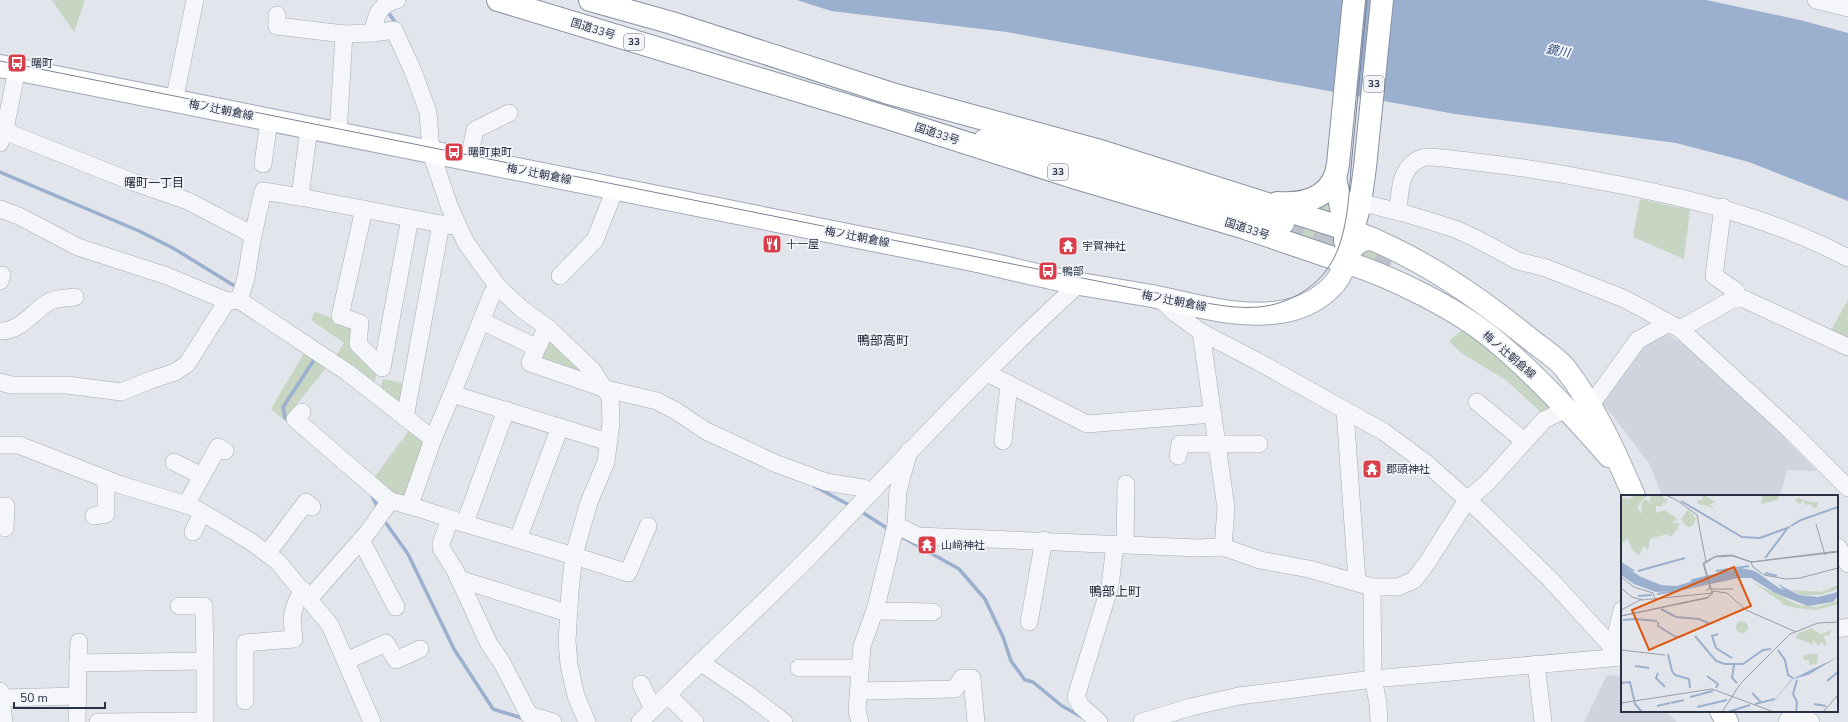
<svg xmlns="http://www.w3.org/2000/svg" width="1848" height="722" font-family="'Nunito Sans','Noto Sans JP',sans-serif">
<style>
.built{fill:#d0d4de}
.green{fill:#c6d6c2}
.water{fill:#9ab0ce}
.lines{fill:none;stroke-linecap:round;stroke-linejoin:round}
.stream{stroke:#9ab0ce;stroke-width:3.5}
.major-tunnel{stroke:#bdc1ca;stroke-width:22;stroke-dasharray:22 11;stroke-linecap:butt}
.minor-casing{stroke:#a6abb6;stroke-width:18}
.major-casing{stroke:#a0a8b8;stroke-width:24}
.highway-casing{stroke:#8891a3;stroke-width:24}
.minor{stroke:#f5f6f9;stroke-width:17}
.major{stroke:#fff;stroke-width:22}
.highway{stroke:#fff;stroke-width:22}
.tram{stroke:#7a8396;stroke-width:1}
.labels{text-anchor:middle;dominant-baseline:central;stroke-width:3.5;stroke-linejoin:round;paint-order:stroke}
.shield{fill:#f2f4f8;stroke:#656c7b;stroke-width:1}
.shield-label{font-size:10px;font-weight:bold;fill:#283145}
.street-label{font-size:11px;fill:#283145;stroke:#f2f4f8}
.poi-label{font-size:11px;fill:#283145;stroke:#f2f4f8;text-anchor:start}
.water-label{font-size:12px;font-style:italic;fill:#2f4c7c;stroke:#f2f4f8}
.neighbourhood-label{font-size:12px;fill:#1a2236;stroke:#f2f4f8}
.quarter-label{font-size:13px;fill:#1a2236;stroke:#f2f4f8}
.inset-river{fill:none;stroke:#9ab0ce;stroke-width:2}
.inset-road{fill:none;stroke:#989da9;stroke-width:1}
.view{fill:#de570f;fill-opacity:0.15;stroke:#de570f;stroke-width:2}
.inset-edge{fill:none;stroke:#283145;stroke-width:2}
</style>
<rect width="100%" height="100%" fill="#e2e5eb"/>
<g class="built">
<path d="M1664 332 1712 363 1817 471 1787 470 1780 496H1662L1649 463 1599 398 1642 342Z"/>
<path d="M1607 675 1622 676V711H1666L1677 722H1584Z"/>
</g>
<g class="green">
<path d="M52 0H85L74 32Z"/>
<path d="M1331 199 1338 216 1317 210Z"/>
<path d="M1640 199 1690 210 1684 259 1633 237Z"/>
<path d="M1290 219 1327 234 1323 239C1309 240 1297 238 1284 235Z"/>
<path d="M1372 249 1394 255 1387 271 1369 260 1365 255 1366 251Z"/>
<path d="M1848 300V342L1830 332Z"/>
<path d="M315 312 355 326 378 370 373 387 335 357 344 343 311 320Z"/>
<path d="M1463 329 1487 346 1559 410 1546 417 1506 380 1461 353 1449 341Z"/>
<path d="M546 334 586 373 535 360Z"/>
<path d="M304 353 326 368 284 420 271 409Z"/>
<path d="M383 379 408 384 400 410 379 393Z"/>
<path d="M410 429 424 438 426 448 404 498 387 492 373 479Z"/>
</g>
<path class="water" d="M797 0H1706L1800 20 1848 33V201L1749 162 1676 143 1455 114 1007 32 831 11Z"/>
<g class="lines">
<g class="stream">
<path d="M386 9 397 25"/>
<path d="M0 172 139 231 173 248 238 288"/>
<path d="M290 422 285 418 283 407 314 360"/>
<path d="M814 486 851 506"/>
<path d="M371 494 378 508"/>
<path d="M860 511 890 530"/>
<path d="M383 519 408 554 454 649 493 709 525 719"/>
<path d="M902 537 959 569 985 599 1003 637 1011 661 1025 680 1033 682 1062 706 1082 717"/>
</g>
<path class="major-tunnel" d="M1283 223 1391 263"/>
<g class="minor-casing">
<g id="minor">
<path d="M1816 0 1848 8"/>
<path d="M277 15V26L344 34"/>
<path d="M373 33 394 30 413 71 428 112 431 153 450 208 466 243 498 287 523 310 547 327 592 370 610 397 611 423 606 462 589 502 574 555 570 591 567 641 569 665 576 696 587 722"/>
<path d="M174 101 195 0"/>
<path d="M4 131 133 182 188 201 253 235 246 278 239 300"/>
<path d="M338 134 344 34 373 33C375 17 379 4 397 0"/>
<path d="M0 143 6 124 17 69"/>
<path d="M469 160 475 130 509 113"/>
<path d="M263 164 269 120"/>
<path d="M300 197 452 226"/>
<path d="M1350 200 1404 213 1455 229 1475 238 1518 261 1546 268 1625 299 1680 329 1790 430 1848 488"/>
<path d="M1723 207 1714 276 1736 291 1737 299"/>
<path d="M0 209 19 216 78 247 167 276 227 301"/>
<path d="M364 209 340 316 360 323 358 344 382 368 410 218"/>
<path d="M1398 212C1400 191 1399 167 1422 158 1429 155 1465 161 1476 162 1521 167 1565 174 1610 183 1693 199 1772 218 1848 258"/>
<path d="M253 235 263 191 300 197 309 128"/>
<path d="M560 276 595 240 615 189"/>
<path d="M0 281 2 275"/>
<path d="M1158 297 1175 313 1201 332 1257 361 1384 432 1426 463 1480 511 1550 579 1613 648 1619 657"/>
<path d="M482 321 537 348"/>
<path d="M547 327 530 363 606 389 657 401 676 411 706 431 777 464 826 482 863 488 870 492"/>
<path d="M1680 329 1733 299H1744L1848 347"/>
<path d="M0 331C19 332 33 312 47 303 54 298 67 298 75 297"/>
<path d="M1201 332 1226 508 1223 547"/>
<path d="M987 373 1087 424 1213 414"/>
<path d="M0 382 11 385H67L121 392 151 380 175 372 187 364 227 301 239 300 347 372 433 439 410 505"/>
<path d="M452 394 492 294 498 287"/>
<path d="M1477 402 1524 441"/>
<path d="M1590 406 1638 340 1669 323"/>
<path d="M1345 411 1357 581"/>
<path d="M302 412 295 419 390 501C416 506 441 516 466 524 520 540 574 555 628 573L648 526"/>
<path d="M405 418 441 224"/>
<path d="M433 439 452 394 608 442"/>
<path d="M1003 441 1009 384"/>
<path d="M0 445H19L121 485 193 507 250 541 278 562 330 625 372 722"/>
<path d="M909 451 898 491 896 525 918 536 1197 548 1223 547 1260 560 1309 569 1372 587 1373 679 1378 703 1379 722"/>
<path d="M1178 456 1180 444H1259"/>
<path d="M174 462 202 476"/>
<path d="M186 505 218 447 225 451"/>
<path d="M0 506H6L5 528"/>
<path d="M94 516 106 514V479"/>
<path d="M450 519 441 544V548L455 570 489 644 501 661 529 715 553 722"/>
<path d="M465 523 506 410"/>
<path d="M193 532 202 513"/>
<path d="M518 539 560 427"/>
<path d="M361 540 396 607"/>
<path d="M1125 544 1126 484"/>
<path d="M1838 547 1848 564"/>
<path d="M267 554 306 502 312 507"/>
<path d="M459 579 561 611H569"/>
<path d="M1372 587H1398L1414 580 1427 563 1467 500 1487 483 1544 420 1566 409"/>
<path d="M309 599 368 532 390 501"/>
<path d="M875 611 933 612"/>
<path d="M1029 622 1044 540"/>
<path d="M1837 629 1848 627"/>
<path d="M1613 648 1622 610"/>
<path d="M346 661 386 643 396 660 420 649"/>
<path d="M700 662 746 693 784 722"/>
<path d="M78 663 79 642"/>
<path d="M1536 664 1543 722"/>
<path d="M799 668H860"/>
<path d="M641 684 653 709"/>
<path d="M0 691 4 722"/>
<path d="M859 691 955 689 962 678H972L976 722"/>
<path d="M668 695 695 722"/>
<path d="M2 698 78 696"/>
<path d="M245 701V643L294 639C291 618 291 609 303 590"/>
<path d="M1797 711 1811 722"/>
<path d="M77 722 78 663 205 661 204 606H179"/>
<path d="M98 722 205 721V661"/>
<path d="M640 722C696 665 756 611 812 554 900 463 985 369 1079 284"/>
<path d="M860 722 857 710 862 646 876 607 896 525"/>
<path d="M1099 722 1081 706 1076 697 1110 586 1115 544"/>
<path d="M1142 722 1191 707 1239 696 1373 679 1622 657"/>
<path d="M1787 722 1794 711"/>
</g>
</g>
<g class="major-casing">
<g id="major">
<path d="M0 66 968 259C1005 267 1043 277 1080 284 1104 288 1128 292 1152 296 1195 305 1242 320 1286 311 1305 307 1322 298 1335 283 1349 267 1345 238 1373 239"/>
<path d="M985 140 1067 159 1283 223"/>
<path d="M1360 234C1423 259 1478 297 1530 339 1541 348 1556 357 1565 368 1595 407 1615 452 1634 496"/>
<path d="M1345 262C1393 277 1460 310 1498 343 1538 377 1574 416 1609 456"/>
<path d="M1721 711 1727 722"/>
</g>
</g>
<g class="highway-casing">
<g id="highway">
<path d="M498 0 885 117 1073 177 1242 227 1345 262"/>
<path d="M590 0 672 23 892 94 1097 150 1352 231"/>
<path d="M1335 177 1345 228V241"/>
<path d="M1277 203C1306 205 1334 197 1338 164L1354 0"/>
<path d="M1349 244 1360 204 1365 167 1382 0"/>
</g>
</g>
<use href="#minor" class="minor"/>
<use href="#major" class="major"/>
<use href="#highway" class="highway"/>
<path class="tram" d="M0 61 1157 293C1189 299 1228 310 1259 307 1290 304 1320 286 1334 258 1349 228 1349 189 1352 157 1357 104 1362 52 1367 0"/>
</g>
<defs>
<g id="bus-square" transform="scale(1)"><rect x="-9" y="-9" width="18" height="18" rx="4" fill="#d93e4a" stroke="#f2f4f8"/><path d="M-5-6H5V4H4V6H2V4H-2V6H-4V4H-5ZM-3.5-4V0h7V-4ZM-3.5 1.2v1.5H-2V1.2ZM2 1.2v1.5H3.5V1.2Z" fill="#fff"/></g>
<g id="restaurant-square" transform="scale(1)"><rect x="-9" y="-9" width="18" height="18" rx="4" fill="#d93e4a" stroke="#f2f4f8"/><path d="M-5-6h1v4h1v-4h1v4h1v-4h1v5L-1.5 .5V6h-2V.5L-5-1ZM5-6V6H3V1.5H1.5Q1.5-4 5-6Z" fill="#fff"/></g>
<g id="temple-square" transform="scale(1)"><rect x="-9" y="-9" width="18" height="18" rx="4" fill="#d93e4a" stroke="#f2f4f8"/><path d="M0-6L5-2H3V0L6.5 2.5H4V6H1.5V3h-3V6H-4V2.5H-6.5L-3 0V-2H-5Z" fill="#fff"/></g>
</defs>
<g fill-rule="evenodd">
<use href="#bus-square" x="17" y="63"/>
<use href="#bus-square" x="454" y="152"/>
<use href="#restaurant-square" x="772" y="244"/>
<use href="#temple-square" x="1068" y="246"/>
<use href="#bus-square" x="1048" y="271"/>
<use href="#temple-square" x="1372" y="469"/>
<use href="#temple-square" x="927" y="545"/>
</g>
<g class="labels">
<g class="shield">
<rect x="624" y="34" width="20" height="16" rx="3"/>
<rect x="1364" y="76" width="20" height="16" rx="3"/>
<rect x="1048" y="164" width="20" height="16" rx="3"/>
</g>
<g class="shield-label">
<text x="634" y="42">33</text>
<text x="1374" y="84">33</text>
<text x="1058" y="172">33</text>
</g>
<g class="street-label">
<text transform="translate(593 29) rotate(17)">国道33号</text>
<text transform="translate(221 110) rotate(11)">梅ノ辻朝倉線</text>
<text transform="translate(937 134) rotate(18)">国道33号</text>
<text transform="translate(539 174) rotate(11)">梅ノ辻朝倉線</text>
<text transform="translate(1247 229) rotate(18)">国道33号</text>
<text transform="translate(857 237) rotate(11)">梅ノ辻朝倉線</text>
<text transform="translate(1174 301) rotate(11)">梅ノ辻朝倉線</text>
<text transform="translate(1509 355) rotate(41)">梅ノ辻朝倉線</text>
</g>
<g class="poi-label">
<text x="31" y="63">曙町</text>
<text x="468" y="152">曙町東町</text>
<text x="786" y="244">十一屋</text>
<text x="1082" y="246">宇賀神社</text>
<text x="1062" y="271">鴨部</text>
<text x="1386" y="469">郡頭神社</text>
<text x="941" y="545">山﨑神社</text>
</g>
<g class="water-label">
<text transform="translate(1558 51) rotate(10)">鏡川</text>
</g>
<g class="neighbourhood-label">
<text x="154" y="183">曙町一丁目</text>
</g>
<g class="quarter-label">
<text x="883" y="341">鴨部高町</text>
<text x="1115" y="592">鴨部上町</text>
</g>
</g>
<g transform="translate(1621 495)">
<rect width="217" height="217" fill="#e2e5eb"/>
<path d="M14 0H27L18 9 17 14 21 19 20 9 24 4 33 11 28 5 31 0H41L43 4H47L44 11 43 5 41 11H35V18L43 15 54 22 56 25 51 27 60 29 56 31 58 32 50 42 46 39 29 44 27 56 23 51 18 60 11 55 7 44 0 48V3L9 4ZM82 0 95 7 89 9 96 19 90 12 77 9 76 5H81ZM142 0H158V1L156 5 140 9ZM177 3 191 7H198L195 13 191 12 190 9 185 10 182 5 179 9 177 8 174 5ZM67 15 75 23 72 30 67 32 63 29 66 34 60 24ZM131 87 178 110 196 112 217 106V109L195 115 175 113 160 109 161 107ZM217 90V94L200 100H180L171 95 200 97ZM115 132a6 6 0 1 1 12 0a6 6 0 1 1-12 0ZM190 133 200 139 210 135 208 141 204 140 203 142 206 149 203 151 202 147H200L198 151 191 144 193 150 175 143 176 139ZM188 159H197L196 169 188 170V165H183L182 161Z" fill="#c6d6c2"/>
<path d="M0 69 20 82 40 90 55 91 69 87 71 84 120 73 134 76 158 93 163 95 157 89 178 100 197 102 217 97V101L212 107 187 111 154 98 130 83H118L57 96 35 97 13 89 0 80ZM217 162 187 180 172 184 143 217 171 184Z" fill="#9ab0ce"/>
<path class="inset-river" d="M60 6 121 42 139 43 169 32M170 31 180 25 217 12M144 63 166 34M0 68 13 76M17 76 64 63M95 76 128 71M144 78 156 81M36 99 55 96M17 101 31 100M40 114 55 122 78 124 89 129M15 124 36 126M2 125 15 124M37 127V131L55 142 61 141M97 139 91 141 95 153 111 163M74 141 95 166 104 169H122L142 155 150 154M157 155 164 165 167 180 172 183M47 159 51 176 54 180 68 184 69 193M113 170 111 183 116 188M14 171 28 173M37 178 35 183 44 192M86 181 97 189 95 193M206 186 217 177M0 188 9 187 14 209 21 217M131 198 140 207M69 202 92 196M50 208 63 205M134 209 154 204M193 209 205 211M36 211 49 208M76 212 106 205M107 217 129 210M175 217 176 207 172 199 176 185"/>
<path class="inset-road" d="M45 0 57 6 76 20 85 67M195 29 204 60M130 67 132 72 143 80 165 84 179 83 217 73M0 82 13 92 32 98 34 104M0 93 11 102 21 105 92 98M89 94H112M85 96 89 93 82 68 95 61 111 60 130 67 217 56M91 96 106 98 125 115 175 137M0 115 21 104M0 121 87 103 92 97M0 121 88 102 91 97 83 69 94 62 111 61 131 67 217 57M0 155 44 160M0 208 91 194 153 217M101 217 120 188 169 139 197 128 217 127M202 217 217 200"/>
<path class="view" d="M113 72 130 111 28 155 11 115Z"/>
<rect width="217" height="217" class="inset-edge"/>
</g>
<path d="M14 702v6h91v-6" fill="none" stroke="#283145" stroke-width="2"/>
<text x="20" y="702" font-size="12" fill="#283145" stroke="#f2f4f8" stroke-width="3" paint-order="stroke">50 m</text>
</svg>
